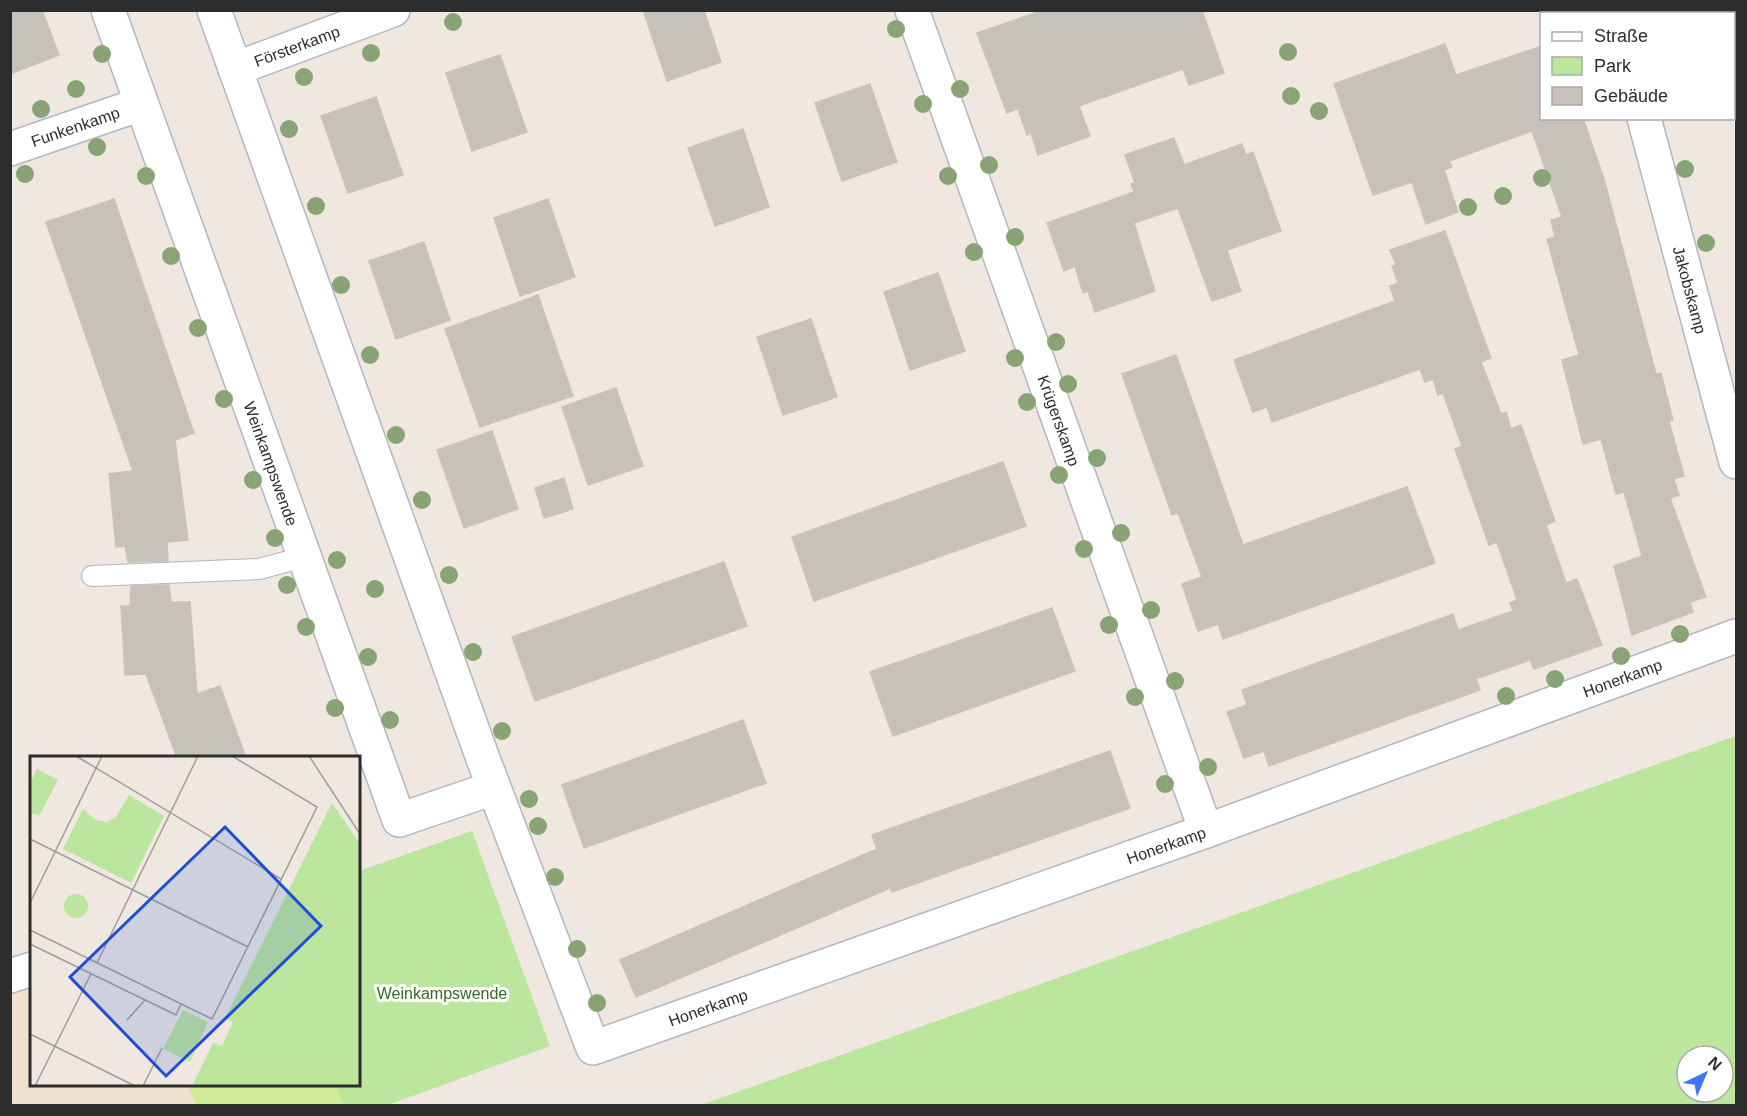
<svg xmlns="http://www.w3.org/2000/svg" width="1747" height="1116" font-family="Helvetica,sans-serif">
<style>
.education{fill:#f0e2d0}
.green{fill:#bce59d;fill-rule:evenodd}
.pitch{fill:#d1ec99}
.building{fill:#c7c1bc;stroke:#cac3b9;stroke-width:1.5}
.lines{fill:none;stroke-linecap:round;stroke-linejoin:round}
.lane-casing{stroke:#b3b7c1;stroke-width:22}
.street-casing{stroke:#b3b7c1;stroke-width:36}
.lane{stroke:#fff;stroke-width:20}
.street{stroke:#fff;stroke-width:33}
.tree{fill:#88a474}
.labels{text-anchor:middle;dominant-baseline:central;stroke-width:6;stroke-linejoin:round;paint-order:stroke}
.street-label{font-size:16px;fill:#2d2d2d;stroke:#fff}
.park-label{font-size:16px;fill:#346d1b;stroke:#fff}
.inset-road{fill:none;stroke:#a19d98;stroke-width:1.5}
.view{fill:#1d4ed8;fill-opacity:0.15;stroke:#1d4ed8;stroke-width:3}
.inset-edge{fill:none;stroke:#2d2d2d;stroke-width:3}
</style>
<rect width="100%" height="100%" fill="#efe7e0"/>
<path class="education" d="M31 986 32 1084 188 1085 196 1105 11 1106V993Z"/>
<g class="green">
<path d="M1736 736V1105H701ZM1687 1056H1723V1092H1687Z"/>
<path d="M472 831 550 1046 388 1105H196L188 1085 358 1084 359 871Z"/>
</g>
<path class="pitch" d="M208 1084 336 1085 344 1105H196L190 1090Z"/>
<g class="building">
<path d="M10 10H42L59 55 10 74Z"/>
<path d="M643 10H704L721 62 667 81Z"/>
<path d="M1044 10H1202L1224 73 1189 85 1183 69 1079 106 1090 136 1038 155 1031 133 1027 135 1018 109 1007 113 977 33Z"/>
<path d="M1445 44 1456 75 1542 46V118H1583L1604 179 1656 374 1661 373 1673 420 1669 421 1684 476 1674 479 1679 495 1670 498 1706 597 1690 602 1693 612 1632 635 1614 566 1642 556 1624 492 1616 494 1601 439 1583 444 1562 360 1579 355 1547 239 1555 237 1551 220 1562 217 1532 131 1449 161 1452 167 1444 170 1458 212 1426 224 1412 182 1373 195 1334 84Z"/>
<path d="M500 55 527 132 472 151 446 73Z"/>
<path d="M870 84 897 162 842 181 815 103Z"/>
<path d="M376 97 403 175 348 193 321 116Z"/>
<path d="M743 129 769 207 715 226 688 148Z"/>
<path d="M1174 138 1184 165 1242 144 1246 155 1253 152 1281 231 1227 250 1241 291 1212 301 1178 208 1134 223 1155 291 1095 312 1088 291 1083 293 1075 266 1064 271 1047 223 1134 192 1131 184 1135 183 1125 155Z"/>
<path d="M114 199 194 433 175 440 188 540 167 542 168 561 128 562 125 546 116 547 109 474 133 471 46 222Z"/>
<path d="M548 199 575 277 520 296 494 218Z"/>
<path d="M1445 231 1491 358 1481 362 1501 414 1506 412 1511 429 1521 425 1555 521 1546 525 1566 583 1577 579 1602 645 1534 669 1530 660 1476 679 1480 690 1269 766 1264 751 1244 758 1227 712 1247 705 1242 690 1453 614 1458 630 1513 611 1510 603 1517 600 1497 542 1489 545 1455 449 1462 446 1443 393 1438 395 1433 379 1425 382 1420 369 1272 422 1267 407 1253 412 1234 360 1395 301 1390 286 1398 283 1392 266 1396 265 1390 250Z"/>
<path d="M424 242 450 320 396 339 369 261Z"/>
<path d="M938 273 965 351 910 370 884 292Z"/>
<path d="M538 295 573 396 480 427 445 329Z"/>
<path d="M811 319 837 397 783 415 757 337Z"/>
<path d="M1176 355 1243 545 1407 487 1435 563 1223 639 1218 624 1198 631 1182 584 1202 577 1178 513 1172 515 1122 374Z"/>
<path d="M616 388 643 466 588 485 562 407Z"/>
<path d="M492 431 518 509 464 528 437 450Z"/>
<path d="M1003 462 1026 526 814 601 792 537Z"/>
<path d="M564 478 573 509 544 518 535 488Z"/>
<path d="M724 562 747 626 535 701 512 637Z"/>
<path d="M169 585 171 602H190L197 694 220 686 246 758H177L146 674 125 675 121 606H130L131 586Z"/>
<path d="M1052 608 1075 671 893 736 870 672Z"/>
<path d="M743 720 766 783 584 848 562 785Z"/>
<path d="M1110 751 1130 808 892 892 890 888 636 997 620 960 877 849 872 835Z"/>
</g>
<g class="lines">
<g class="lane-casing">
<path id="lane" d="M92 576 259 569 304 557"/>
</g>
<g class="street-casing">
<g id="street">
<path id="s1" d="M108 10 399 820 494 788"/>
<path id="s2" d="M214 10 482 756 593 1048 1206 831 1736 636"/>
<path id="s3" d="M912 10 1206 831"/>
<path d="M1615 10 1616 14"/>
<path id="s4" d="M235 69 393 10"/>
<path id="s5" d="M1644 118 1736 462"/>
<path id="s6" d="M10 149 141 104"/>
<path d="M10 976 32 969"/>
</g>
</g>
<use href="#lane" class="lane"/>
<use href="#street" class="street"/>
</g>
<g class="tree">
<circle cx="453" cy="22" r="9"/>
<circle cx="896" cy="29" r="9"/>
<circle cx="1288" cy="52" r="9"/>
<circle cx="371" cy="53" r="9"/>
<circle cx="102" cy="54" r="9"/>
<circle cx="304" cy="77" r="9"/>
<circle cx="76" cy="89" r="9"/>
<circle cx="960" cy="89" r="9"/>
<circle cx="1291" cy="96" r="9"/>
<circle cx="923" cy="104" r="9"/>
<circle cx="41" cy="109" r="9"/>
<circle cx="1319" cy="111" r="9"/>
<circle cx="289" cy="129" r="9"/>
<circle cx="97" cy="147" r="9"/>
<circle cx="989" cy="165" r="9"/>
<circle cx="1685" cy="169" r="9"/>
<circle cx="25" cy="174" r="9"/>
<circle cx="146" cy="176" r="9"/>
<circle cx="948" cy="176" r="9"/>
<circle cx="1542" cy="178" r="9"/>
<circle cx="1503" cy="196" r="9"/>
<circle cx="316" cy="206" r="9"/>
<circle cx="1468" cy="207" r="9"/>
<circle cx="1015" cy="237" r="9"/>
<circle cx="1706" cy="243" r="9"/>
<circle cx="974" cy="252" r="9"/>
<circle cx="171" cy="256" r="9"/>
<circle cx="341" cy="285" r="9"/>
<circle cx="198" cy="328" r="9"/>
<circle cx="1056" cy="342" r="9"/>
<circle cx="370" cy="355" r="9"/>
<circle cx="1015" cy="358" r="9"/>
<circle cx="1068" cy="384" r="9"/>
<circle cx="224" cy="399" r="9"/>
<circle cx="1027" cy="402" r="9"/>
<circle cx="396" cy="435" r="9"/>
<circle cx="1097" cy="458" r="9"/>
<circle cx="1059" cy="475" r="9"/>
<circle cx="253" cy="480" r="9"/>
<circle cx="422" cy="500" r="9"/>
<circle cx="1121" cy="533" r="9"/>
<circle cx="275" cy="538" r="9"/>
<circle cx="1084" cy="549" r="9"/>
<circle cx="337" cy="560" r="9"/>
<circle cx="449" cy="575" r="9"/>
<circle cx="287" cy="585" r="9"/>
<circle cx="375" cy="589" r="9"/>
<circle cx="1151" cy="610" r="9"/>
<circle cx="1109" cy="625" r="9"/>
<circle cx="306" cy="627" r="9"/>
<circle cx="1680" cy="634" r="9"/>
<circle cx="473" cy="652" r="9"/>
<circle cx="1621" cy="656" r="9"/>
<circle cx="368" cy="657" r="9"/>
<circle cx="1555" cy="679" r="9"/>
<circle cx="1175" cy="681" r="9"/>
<circle cx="1506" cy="696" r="9"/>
<circle cx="1135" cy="697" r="9"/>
<circle cx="335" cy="708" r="9"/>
<circle cx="390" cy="720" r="9"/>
<circle cx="502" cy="731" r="9"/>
<circle cx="1208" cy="767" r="9"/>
<circle cx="1165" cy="784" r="9"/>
<circle cx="529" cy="799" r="9"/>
<circle cx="538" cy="826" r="9"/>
<circle cx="555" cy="877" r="9"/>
<circle cx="577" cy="949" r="9"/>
<circle cx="597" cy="1003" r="9"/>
</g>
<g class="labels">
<g class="street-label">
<text stroke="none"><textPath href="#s4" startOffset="66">Försterkamp</textPath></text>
<text stroke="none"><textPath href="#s6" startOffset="69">Funkenkamp</textPath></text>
<text stroke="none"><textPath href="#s5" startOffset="178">Jakobskamp</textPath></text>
<text stroke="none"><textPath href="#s3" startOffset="436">Krügerskamp</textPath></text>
<text stroke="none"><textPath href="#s1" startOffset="482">Weinkampswende</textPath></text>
<text stroke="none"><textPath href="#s2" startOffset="2199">Honerkamp</textPath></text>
<text stroke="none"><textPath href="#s2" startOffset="1713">Honerkamp</textPath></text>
<text stroke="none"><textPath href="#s2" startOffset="1227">Honerkamp</textPath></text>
</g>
<g class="park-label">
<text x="442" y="993">Weinkampswende</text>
</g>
</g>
<g transform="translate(30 756)">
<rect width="330" height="330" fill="#efe7e0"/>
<path d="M7 13 28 24 9 60 0 56V27ZM99 39 134 60 101 127 33 93 53 53 66 64 77 66 86 61ZM302 47 330 88V330H162L183 287 192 290 203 266 195 262ZM34 150a12 12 0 1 1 24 0a12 12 0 1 1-24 0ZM153 254 178 266 160 306 133 293Z" fill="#bce59d"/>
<path class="inset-road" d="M46 0 251 123M279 0 330 78M0 83 218 191M0 147 72 0M0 174 182 263 287 51 202 0M0 188 146 259 151 248M67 207 168 0M97 264 115 244M0 278 105 330M5 330 61 218M113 330 132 292"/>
<path class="view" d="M195 71 291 170 136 320 40 221Z"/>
<rect width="330" height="330" class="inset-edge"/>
</g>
<rect width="1747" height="1116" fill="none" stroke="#2d2d2d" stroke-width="24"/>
<rect x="1540" y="12" width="195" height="108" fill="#ffffff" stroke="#ababab" stroke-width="1.5"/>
<rect x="1552" y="32" width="30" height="9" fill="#ffffff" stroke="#ababab" stroke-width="1.5"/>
<text x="1594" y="42" font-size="18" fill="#2d2d2d">Straße</text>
<rect x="1552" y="57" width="30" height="18" fill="#bce59d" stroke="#ababab" stroke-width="1.5"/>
<text x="1594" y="72" font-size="18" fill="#2d2d2d">Park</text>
<rect x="1552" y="87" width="30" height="18" fill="#c7c1bc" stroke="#ababab" stroke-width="1.5"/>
<text x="1594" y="102" font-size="18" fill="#2d2d2d">Gebäude</text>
<g transform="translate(1705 1074) rotate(44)"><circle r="28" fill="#ffffff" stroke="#ababab" stroke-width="1.5"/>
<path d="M0-4.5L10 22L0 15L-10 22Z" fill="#4176fb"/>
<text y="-9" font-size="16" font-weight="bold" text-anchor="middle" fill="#2d2d2d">N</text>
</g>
</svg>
